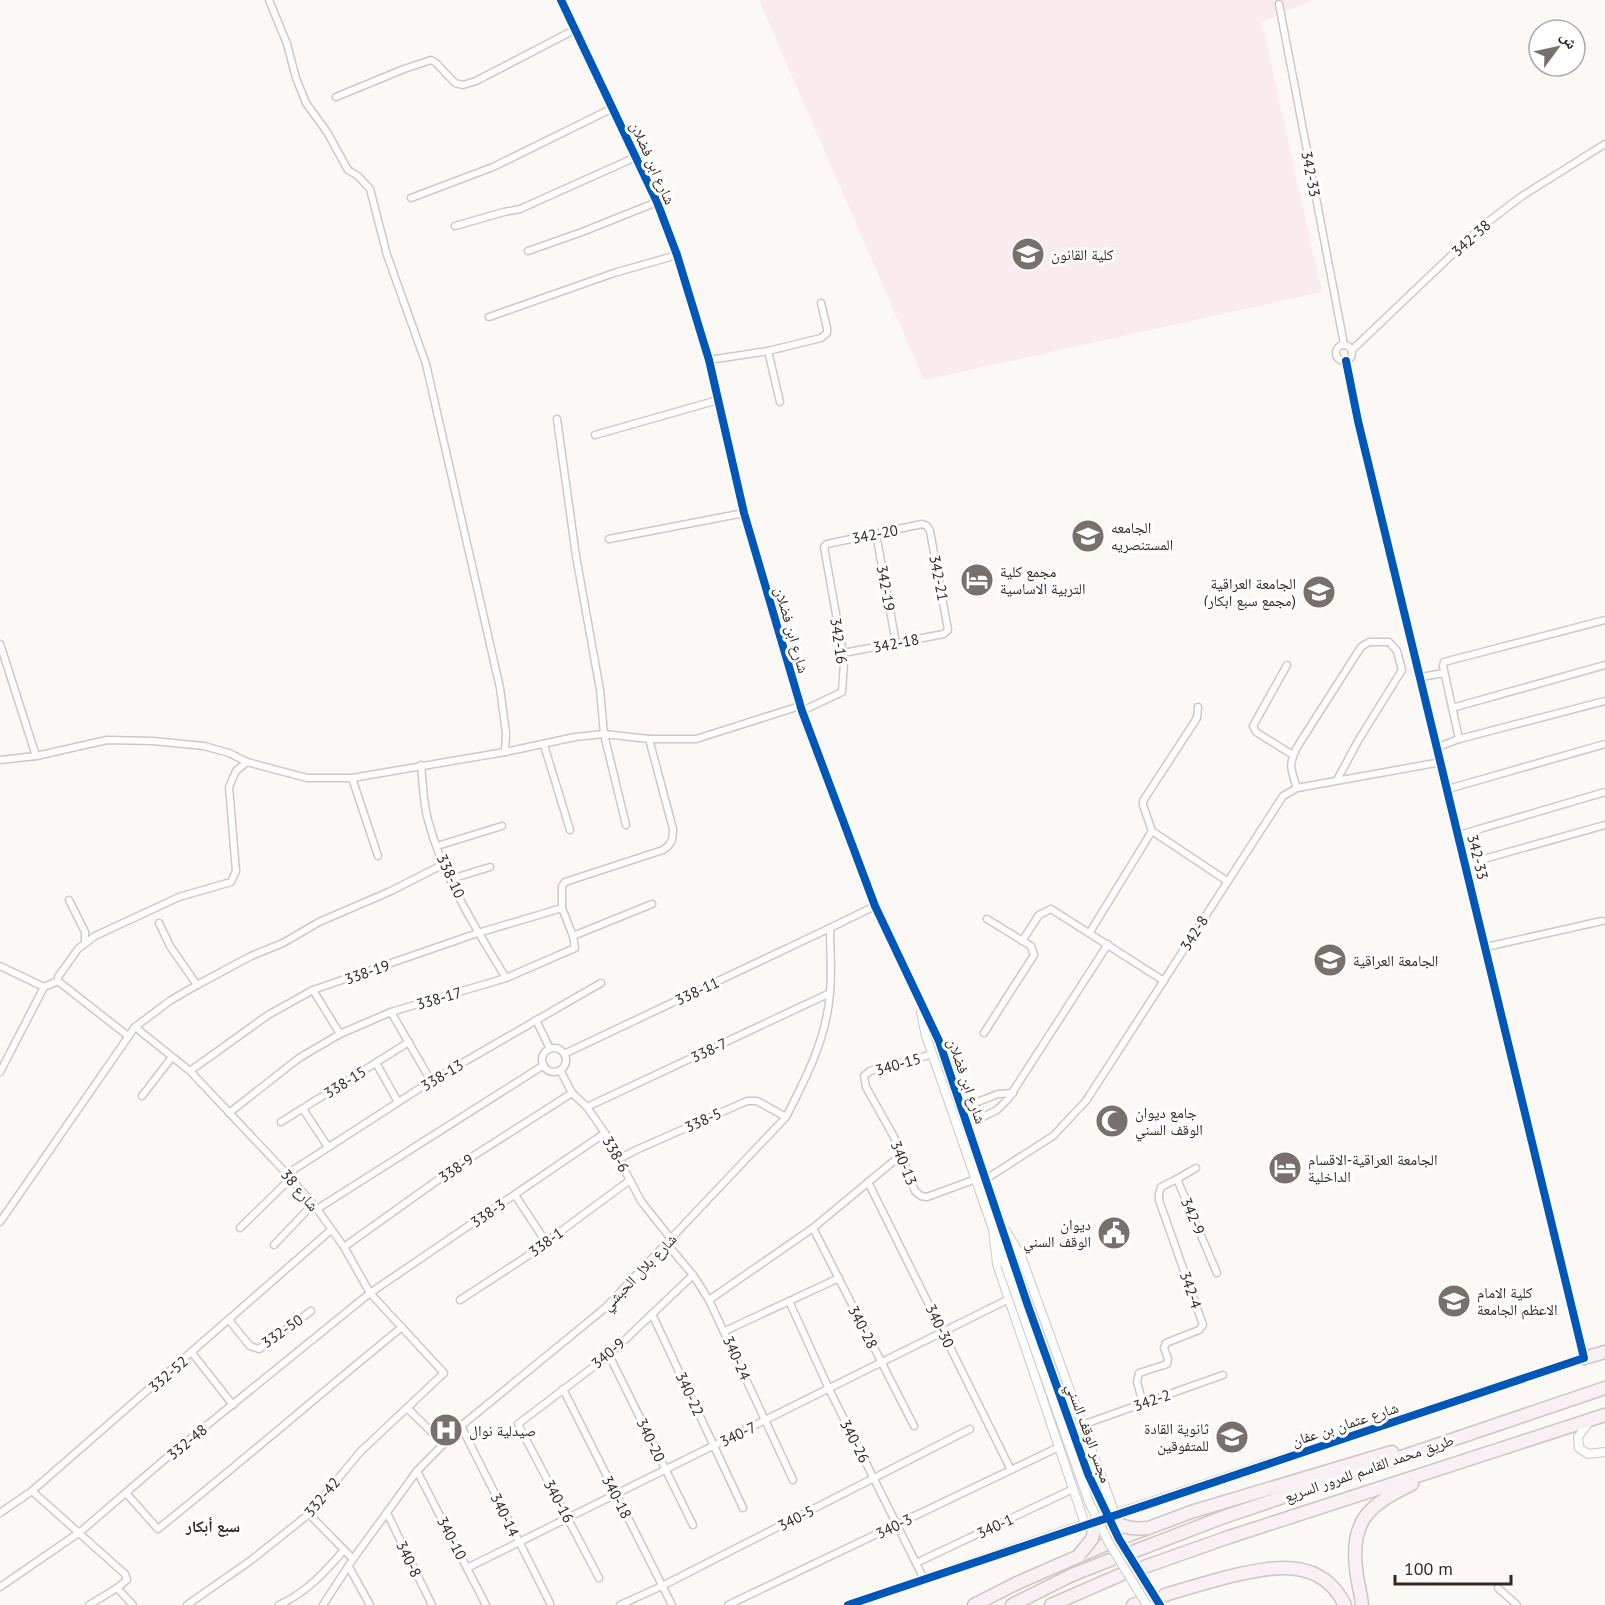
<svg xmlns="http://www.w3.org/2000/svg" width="1605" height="1605" font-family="'PT Sans','Noto Naskh Arabic',sans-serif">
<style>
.industrial{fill:#f9ebee}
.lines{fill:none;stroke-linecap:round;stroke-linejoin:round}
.minor-casing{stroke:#d0c8c4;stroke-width:9}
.tertiary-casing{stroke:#d0c8c4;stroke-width:10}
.motorway-casing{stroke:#cec5c4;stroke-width:15}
.minor{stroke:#fffefe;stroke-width:6}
.tertiary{stroke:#fffefe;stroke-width:8}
.motorway{stroke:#f8f0f2;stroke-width:12}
.tertiary-bridge-casing{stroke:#d0c8c4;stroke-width:10;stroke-linecap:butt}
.motorway-bridge-casing{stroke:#cec5c4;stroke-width:15;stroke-linecap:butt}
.tertiary-bridge{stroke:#fffefe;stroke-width:8}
.motorway-bridge{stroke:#f8f0f2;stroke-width:12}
.cycleway-casing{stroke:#fff;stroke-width:11}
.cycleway{stroke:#0057b8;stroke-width:8}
.labels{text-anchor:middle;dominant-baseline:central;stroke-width:6;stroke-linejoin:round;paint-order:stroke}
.street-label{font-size:15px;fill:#332721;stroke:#fff}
.poi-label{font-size:15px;fill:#332721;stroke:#fff;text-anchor:start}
.neighbourhood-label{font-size:16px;font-weight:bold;fill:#332721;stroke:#fff}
</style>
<rect width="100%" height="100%" fill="#fcf8f6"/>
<path class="industrial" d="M759 0H1312L1262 22 1322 292 924 380Z"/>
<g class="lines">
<g class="minor-casing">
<g id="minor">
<path d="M269 0 287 44 296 78 306 103 327 132 348 170 358 176 370 189 387 255 426 364 500 688 506 733 505 752"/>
<path d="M1279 4 1344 344"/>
<path d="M336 97 404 69 431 60 436 63 455 83 463 85 476 81 576 29"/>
<path d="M411 198 493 167 613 108"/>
<path d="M455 226 504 212 520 209 636 157"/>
<path d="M528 251 582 232 657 202"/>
<path d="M489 317 614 273 677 255"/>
<circle cx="1344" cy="353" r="8"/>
<path d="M1352 350 1480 228 1522 196 1605 144"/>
<path d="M768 351 780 402"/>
<path d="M709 360 768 351 821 338 827 333V328L821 303"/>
<path d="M1346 361 1358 421 1584 1358"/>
<path d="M557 419 576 556 600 690 604 734 626 825"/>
<path d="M595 435 718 400"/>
<path d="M876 534 896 643"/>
<path d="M609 539 744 513"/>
<path d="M1605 620 1444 662 1443 666 1459 739 1605 701"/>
<path d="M0 644 36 756"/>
<path d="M1287 665 1253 726 1256 732 1293 755"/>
<path d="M1421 677 1444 673"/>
<path d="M1198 707 1197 718 1143 801V805L1152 831 1227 881"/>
<path d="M1452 708 1605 665"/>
<path d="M802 711 842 692 844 663 843 653 824 547 827 544 922 524 927 526 930 531 948 630 944 634 843 653"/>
<path d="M544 745 570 830"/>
<path d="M1438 747 1459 739"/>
<path d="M0 760 36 756 107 740 153 741 204 746 229 753 247 762 307 778H352L505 752 575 737 604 734 649 739H696L800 706"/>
<path d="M421 765C423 783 423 803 428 820 443 877 476 929 506 978"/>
<path d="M352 778 378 856"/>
<path d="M1297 788C1290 768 1288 763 1299 744L1361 647 1369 642H1389L1397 651 1402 670 1358 741 1337 780"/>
<path d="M1448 789 1605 744"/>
<path d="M1459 835 1605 792"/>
<path d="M437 846 502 826"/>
<path d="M1466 864 1605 825"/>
<path d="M451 879 490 867"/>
<path d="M69 900 85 932V943"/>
<path d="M159 923 170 946 197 985"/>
<path d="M1090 932 1152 831"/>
<path d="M573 936 562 908V886L565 882 663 850C672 844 673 839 673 829L649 739"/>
<path d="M1022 941 1039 915 1051 909 1164 981"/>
<path d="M1486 947 1602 921"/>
<path d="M0 966 44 987 58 981 128 1036"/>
<path d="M58 981V977L78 949 95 936 179 897 231 882 236 871 229 787 236 771 247 762"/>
<path d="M313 990 340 1034"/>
<path d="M391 1012 431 1081"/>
<path d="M536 1020 550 1049"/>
<path d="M135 1027 190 1071 287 1174 317 1209 344 1247 370 1293 444 1373 360 1452 309 1514 250 1561 187 1605"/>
<path d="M984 1033 1034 955 1031 946 987 919"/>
<circle cx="554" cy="1060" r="12"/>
<path d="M564 1054 830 928"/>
<path d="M933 1054 870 1071 864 1076 866 1087 894 1137 915 1191 921 1196 927 1197 976 1179"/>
<path d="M376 1063 398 1102"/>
<path d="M560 1070 572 1093 587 1107 605 1133 641 1201 671 1239"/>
<path d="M190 1071 268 1015 313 990 478 933 562 908"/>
<path d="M0 1072 44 987"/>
<path d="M142 1096 172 1057"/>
<path d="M587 1107 830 993"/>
<path d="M962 1108 998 1094 1013 1093"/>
<path d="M303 1109 328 1147"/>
<path d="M229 1113 299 1058 340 1034 391 1012 506 978 575 948 573 936 652 904"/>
<path d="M281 1122 409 1042"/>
<path d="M968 1124 997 1110 1008 1099 1108 944"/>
<path d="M619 1159 636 1150 747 1101H757L786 1117"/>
<path d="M1196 1168 1177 1179 1217 1273"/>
<path d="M287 1174 431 1081 601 983"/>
<path d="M986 1179 1053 1136 1086 1101 1283 796 1297 788 1441 762"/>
<path d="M868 1182 1011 1470"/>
<path d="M515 1195 546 1242"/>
<path d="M317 1209 544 1065"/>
<path d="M0 1222 135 1027 171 1000 197 985 251 956 283 943 319 922 391 891 444 864"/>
<path d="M240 1228 291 1178"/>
<path d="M813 1228 914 1426"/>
<path d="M667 1244 693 1275 709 1300 793 1480"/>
<path d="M274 1245 313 1204"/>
<path d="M344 1247 456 1167 572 1093"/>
<path d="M460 1300 526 1257 630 1180"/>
<path d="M709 1300 813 1228 901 1155"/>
<path d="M789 1301 829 1389 924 1579"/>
<path d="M652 1314 743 1508"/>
<path d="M229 1320 250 1346 259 1349 311 1311"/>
<path d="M725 1331 839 1278"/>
<path d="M192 1353 233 1405"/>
<path d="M609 1355 693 1525"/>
<path d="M563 1389 672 1605"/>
<path d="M1143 1404 1137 1382 1139 1373 1167 1364 1168 1359 1164 1348 1166 1343 1199 1330 1203 1325 1159 1200V1194L1161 1187 1177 1179"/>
<path d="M408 1409 444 1444"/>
<path d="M1082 1425 1223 1375"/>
<path d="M461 1426 550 1603"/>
<path d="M417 1471 486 1605"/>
<path d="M32 1491 125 1574 127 1580 117 1588 133 1605"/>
<path d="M126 1493 158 1529C240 1463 320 1394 402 1327"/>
<path d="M0 1513 32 1491 331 1230"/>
<path d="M387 1513 432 1605"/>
<path d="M309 1514 353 1559"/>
<path d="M916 1563 1073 1489"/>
<path d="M349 1567 370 1605"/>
<path d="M467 1568 1009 1299"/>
<path d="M599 1578 518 1424 609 1355 693 1275"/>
<path d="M0 1587 80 1532 164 1460 370 1293 605 1133"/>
<path d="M1498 1588 1517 1605"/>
<path d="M89 1605 117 1588"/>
<path d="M279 1605C307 1592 324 1573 344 1550"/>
<path d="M323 1605 353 1559 417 1471 461 1426 605 1308 786 1117C806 1078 827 1038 830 992 832 971 830 949 830 928L875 906"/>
<path d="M620 1605 662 1586 970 1429"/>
<path d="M728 1605 1059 1447"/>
</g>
</g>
<g class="tertiary-casing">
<g id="tertiary">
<path d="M561 0 657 202 677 255 709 360 744 513 800 706 875 906 939 1041 1014 1262"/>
<path d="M923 1010 921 1013 926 1036 1005 1264"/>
<path d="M993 1228 997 1264 1085 1524"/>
<path d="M1006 1231 1021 1256 1115 1514"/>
<path d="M1589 1422 1578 1437 1579 1448 1588 1454 1605 1452"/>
<path d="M1115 1514 1584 1358"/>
<path d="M848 1605 1088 1523"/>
</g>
</g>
<g class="motorway-casing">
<g id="motorway">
<path d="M1584 1358 1605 1352"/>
<path d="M1119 1539 1191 1512 1392 1452"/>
<path d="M1135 1551 1221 1518 1605 1388"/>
<path d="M1144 1567 1229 1537 1605 1415"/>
<path d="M1165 1595C1187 1588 1209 1582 1231 1576 1275 1566 1321 1557 1345 1605"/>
<path d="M974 1605 1017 1583 1109 1543"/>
<path d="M1012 1605 1072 1575 1110 1560"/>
<path d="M1051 1605 1120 1575"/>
<path d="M1133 1605 1139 1603"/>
<path d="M1362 1605C1361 1593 1357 1581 1356 1568 1350 1518 1372 1504 1412 1484"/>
</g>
</g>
<use href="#minor" class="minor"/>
<use href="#tertiary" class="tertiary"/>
<use href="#motorway" class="motorway"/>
<g class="tertiary-bridge-casing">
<g id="tertiary-bridge">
<path d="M1014 1262 1088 1474 1119 1539 1160 1605"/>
<path d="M1005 1264 1089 1502 1109 1543 1147 1605"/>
</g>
</g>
<g class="motorway-bridge-casing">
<g id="motorway-bridge">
<path d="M1107 1516C1119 1526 1130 1530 1146 1528"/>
<path d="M1079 1555 1092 1539 1097 1519"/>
</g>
</g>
<use href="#tertiary-bridge" class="tertiary-bridge"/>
<use href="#motorway-bridge" class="motorway-bridge"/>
<g class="cycleway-casing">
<g id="cycleway">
<path d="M561 0 657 202 677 255 709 360 744 513 802 711 875 906 939 1041 1028 1306 1088 1474 1119 1539 1160 1605"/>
<path d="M848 1605 1584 1358 1358 421 1346 361"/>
</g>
</g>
<use href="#cycleway" class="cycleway"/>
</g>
<defs>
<g id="university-disc" transform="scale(1.725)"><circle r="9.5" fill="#79706c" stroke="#fff"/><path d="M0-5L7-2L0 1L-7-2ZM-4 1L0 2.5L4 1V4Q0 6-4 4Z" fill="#fff"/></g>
<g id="hotel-disc" transform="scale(1.725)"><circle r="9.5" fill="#79706c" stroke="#fff"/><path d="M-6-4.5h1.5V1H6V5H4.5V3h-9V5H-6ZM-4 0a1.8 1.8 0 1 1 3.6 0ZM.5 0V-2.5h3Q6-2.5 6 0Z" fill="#fff"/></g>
<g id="mosque-disc" transform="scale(1.725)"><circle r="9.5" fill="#79706c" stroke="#fff"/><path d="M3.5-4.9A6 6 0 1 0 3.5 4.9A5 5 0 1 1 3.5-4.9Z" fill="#fff"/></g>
<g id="civic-disc" transform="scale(1.725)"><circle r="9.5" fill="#79706c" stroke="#fff"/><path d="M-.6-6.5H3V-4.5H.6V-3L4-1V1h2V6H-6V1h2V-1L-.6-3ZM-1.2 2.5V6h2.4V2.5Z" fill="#fff"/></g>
<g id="hospital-disc" transform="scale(1.725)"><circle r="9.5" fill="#79706c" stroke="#fff"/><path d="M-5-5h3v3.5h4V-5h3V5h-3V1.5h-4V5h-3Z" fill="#fff"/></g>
<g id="school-disc" transform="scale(1.725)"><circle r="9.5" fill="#79706c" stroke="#fff"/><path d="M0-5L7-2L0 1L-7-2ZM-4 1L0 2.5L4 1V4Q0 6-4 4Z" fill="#fff"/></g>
</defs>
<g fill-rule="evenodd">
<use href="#university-disc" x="1028" y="254"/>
<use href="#university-disc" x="1088" y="536"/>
<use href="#hotel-disc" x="977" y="580"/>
<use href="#university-disc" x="1319" y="592"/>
<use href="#university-disc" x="1330" y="960"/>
<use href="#mosque-disc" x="1112" y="1121"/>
<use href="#hotel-disc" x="1285" y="1168"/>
<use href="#civic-disc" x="1114" y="1233"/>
<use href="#university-disc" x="1454" y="1301"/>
<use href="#hospital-disc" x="446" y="1430"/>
<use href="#school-disc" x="1232" y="1437"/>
</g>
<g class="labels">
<g class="street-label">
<text transform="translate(653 163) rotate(66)">شارع ابن فضلان</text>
<text transform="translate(1311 174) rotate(79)">342-33</text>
<text transform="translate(1471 238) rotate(-42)">342-38</text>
<text transform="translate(875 534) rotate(-11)">342-20</text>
<text transform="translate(939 578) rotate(79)">342-21</text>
<text transform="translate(886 588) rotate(80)">342-19</text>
<text transform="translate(792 630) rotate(74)">شارع ابن فضلان</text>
<text transform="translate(839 641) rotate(82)">342-16</text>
<text transform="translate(896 643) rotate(-11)">342-18</text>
<text transform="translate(1478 857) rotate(76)">342-33</text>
<text transform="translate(451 876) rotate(65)">338-10</text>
<text transform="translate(1194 933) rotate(-58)">342-8</text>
<text transform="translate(367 972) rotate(-19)">338-19</text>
<text transform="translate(697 991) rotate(-25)">338-11</text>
<text transform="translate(439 998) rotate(-16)">338-17</text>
<text transform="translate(709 1050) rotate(-25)">338-7</text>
<text transform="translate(898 1064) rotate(-16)">340-15</text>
<text transform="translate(442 1075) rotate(-31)">338-13</text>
<text transform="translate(967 1081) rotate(71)">شارع ابن فضلان</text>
<text transform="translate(345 1082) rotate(-32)">338-15</text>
<text transform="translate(703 1120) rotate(-24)">338-5</text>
<text transform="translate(616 1154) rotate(61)">338-6</text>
<text transform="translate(904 1163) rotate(68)">340-13</text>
<text transform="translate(456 1168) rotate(-34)">338-9</text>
<text transform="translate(300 1190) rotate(50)">شارع 38</text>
<text transform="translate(488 1213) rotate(-34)">338-3</text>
<text transform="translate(1193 1216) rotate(67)">342-9</text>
<text transform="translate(546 1242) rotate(-36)">338-1</text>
<text transform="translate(639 1272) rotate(-46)">شارع بلال الحبشي</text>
<text transform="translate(1191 1290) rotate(71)">342-4</text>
<text transform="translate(940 1326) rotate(64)">340-30</text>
<text transform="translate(863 1327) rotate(63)">340-28</text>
<text transform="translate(282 1331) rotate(-35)">332-50</text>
<text transform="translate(608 1353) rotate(-40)">340-9</text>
<text transform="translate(737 1358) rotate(66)">340-24</text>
<text transform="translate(168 1374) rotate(-41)">332-52</text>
<text transform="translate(690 1394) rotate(65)">340-22</text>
<text transform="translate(1152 1400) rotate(-19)">342-2</text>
<text transform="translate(1345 1424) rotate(-18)">شارع عثمان بن عفان</text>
<text transform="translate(1089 1433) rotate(70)">مجسر الوقف السني</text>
<text transform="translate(738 1434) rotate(-26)">340-7</text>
<text transform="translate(651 1440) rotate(64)">340-20</text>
<text transform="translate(855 1441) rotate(63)">340-26</text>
<text transform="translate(187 1442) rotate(-39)">332-48</text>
<text transform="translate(1369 1468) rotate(-19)">طريق محمد القاسم للمرور السريع</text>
<text transform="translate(322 1497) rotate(-50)">332-42</text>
<text transform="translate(617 1497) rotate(63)">340-18</text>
<text transform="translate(559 1501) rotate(62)">340-16</text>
<text transform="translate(505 1515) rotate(64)">340-14</text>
<text transform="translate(796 1518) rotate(-27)">340-5</text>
<text transform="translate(894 1526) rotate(-26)">340-3</text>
<text transform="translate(995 1526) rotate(-25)">340-1</text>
<text transform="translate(452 1538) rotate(63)">340-10</text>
<text transform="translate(409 1559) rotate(64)">340-8</text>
</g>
<g class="poi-label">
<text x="1051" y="254">كلية القانون</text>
<text x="1111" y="527">الجامعه<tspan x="1111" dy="17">المستنصريه</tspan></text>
<text x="1000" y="571">مجمع كلية<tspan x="1000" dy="17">التربية الاساسية</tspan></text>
<text x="1296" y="583" text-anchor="end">الجامعة العراقية<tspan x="1296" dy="17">(مجمع سبع ابكار)</tspan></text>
<text x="1353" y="960">الجامعة العراقية</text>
<text x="1135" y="1112">جامع ديوان<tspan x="1135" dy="17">الوقف السني</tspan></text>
<text x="1308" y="1159">الجامعة العراقية-الاقسام<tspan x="1308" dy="17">الداخلية</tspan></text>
<text x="1091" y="1224" text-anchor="end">ديوان<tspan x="1091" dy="17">الوقف السني</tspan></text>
<text x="1477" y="1292">كلية الامام<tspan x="1477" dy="17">الاعظم الجامعة</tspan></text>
<text x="1209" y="1428" text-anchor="end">ثانوية القادة<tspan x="1209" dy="17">للمتفوقين</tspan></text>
<text x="469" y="1430">صيدلية نوال</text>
</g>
<g class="neighbourhood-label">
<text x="213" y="1526">سبع أبكار</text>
</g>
</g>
<g transform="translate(1557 48) rotate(57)"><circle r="28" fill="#ffffff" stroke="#ada9a6" stroke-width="1.5"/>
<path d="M0-4.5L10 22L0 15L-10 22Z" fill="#79706c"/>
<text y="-9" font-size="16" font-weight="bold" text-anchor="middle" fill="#332721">ش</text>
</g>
<path d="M1395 1575v9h116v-9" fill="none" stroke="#332721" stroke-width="3"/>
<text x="1404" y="1575" font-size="18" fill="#332721" stroke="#ffffff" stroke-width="4.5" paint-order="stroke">100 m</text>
</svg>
